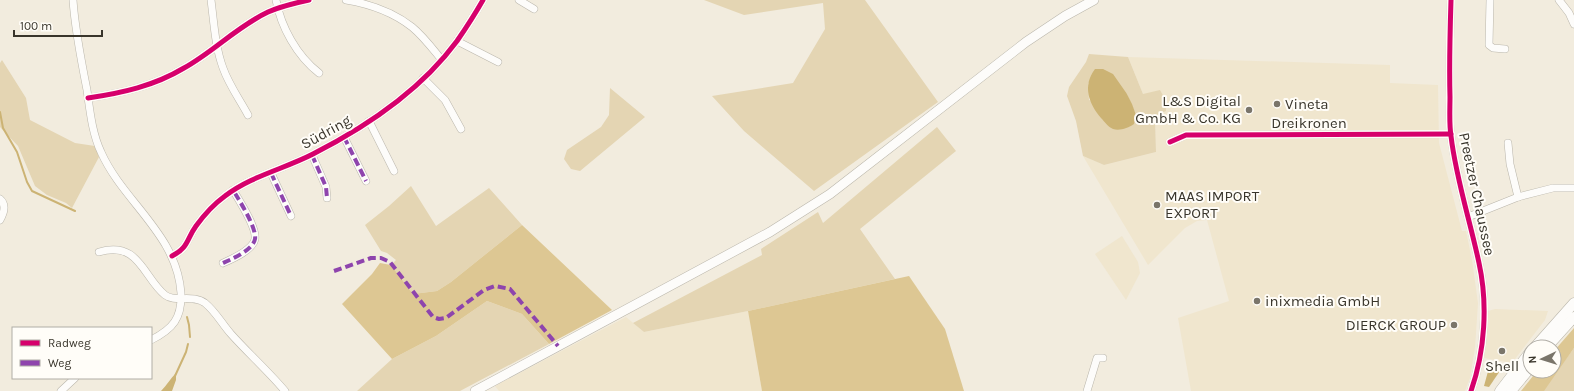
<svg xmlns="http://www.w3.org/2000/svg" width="1574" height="391" font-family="Karla,sans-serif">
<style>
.built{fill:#f0e6ce}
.green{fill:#e4d5b3;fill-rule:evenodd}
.forest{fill:#ddc793}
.water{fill:#ccb374}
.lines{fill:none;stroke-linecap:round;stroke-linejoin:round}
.stream{stroke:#ccb374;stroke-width:2}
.minor-casing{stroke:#bab6ab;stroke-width:8}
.major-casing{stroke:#bab6ab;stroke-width:10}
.highway-casing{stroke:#bab6ab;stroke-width:11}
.minor{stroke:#fdfcfa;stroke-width:7}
.major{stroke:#fdfcfa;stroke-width:9}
.highway{stroke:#fdfcfa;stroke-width:10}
.quiet{stroke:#8e44ad;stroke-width:4;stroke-dasharray:8 4;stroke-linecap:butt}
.cycleway-casing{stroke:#fffdf8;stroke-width:8}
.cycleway{stroke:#d6006c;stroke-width:5}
.poi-dot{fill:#7a756a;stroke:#fffdf8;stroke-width:1.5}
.labels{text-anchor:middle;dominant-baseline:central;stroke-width:4;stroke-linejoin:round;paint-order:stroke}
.poi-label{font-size:15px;fill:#39352b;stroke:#fffdf8;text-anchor:start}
.street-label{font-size:15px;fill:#39352b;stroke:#fffdf8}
</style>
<rect width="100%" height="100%" fill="#f2ecde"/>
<g class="built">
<path d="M1128 57 1390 65V83L1438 85 1439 143 1462 231H1466L1472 260 1478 303 1475 348 1470 378 1465 391H1191L1178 318 1229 301 1207 220 1197 221 1185 228 1148 265 1083 156 1104 165 1156 152 1155 116 1143 94Z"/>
<path d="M1122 236 1138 262 1140 273 1126 300 1095 254Z"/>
<path d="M1495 309 1548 311 1545 320 1512 363 1484 358 1488 311Z"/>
<path d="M748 311 762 391H499L495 386 626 317 644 332Z"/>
</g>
<g class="green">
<path d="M704 0H865L938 102 814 191 744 131 712 96 793 83 825 29 823 3 744 15Z"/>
<path d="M1089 54 1128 57 1143 94 1160 90 1165 99 1166 111 1155 116 1156 152 1104 165 1083 156 1076 121 1067 96 1069 87 1086 62ZM1096 70 1127 94 1136 115 1089 100 1088 84Z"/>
<path d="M2 60 26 98 30 120 75 143 95 146 99 157 72 208 66 203 47 195 35 186 18 146 0 127V63Z"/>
<path d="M610 88 645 117 580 171 571 169 564 159 567 150 601 127 609 115Z"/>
<path d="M937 127 956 151 860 229 895 279 748 311 644 332 633 323 762 255 761 249 818 212 823 223Z"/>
<path d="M411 186 436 226 489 188 522 225 451 282 437 291 413 294 391 265 396 260 387 253 381 251 365 225 389 206Z"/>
<path d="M487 301 522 314 549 344 460 391H357L392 359 436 336Z"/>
<path d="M1574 348V391H1544V389Z"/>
</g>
<g class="forest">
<path d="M522 225 612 310 549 344 522 314 487 301 436 336 392 359 342 304 372 274 380 263 391 265 413 294 437 291 451 282Z"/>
<path d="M909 276 945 329 964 391H762L748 311Z"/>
<path d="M1574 328V348L1544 391H1521L1537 371H1554V351Z"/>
</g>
<g class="water">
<path d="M1095 69H1103L1113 74 1127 94 1132 104 1136 115 1134 124C1128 128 1120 131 1113 129 1108 127 1105 122 1101 118 1089 104 1082 86 1095 69Z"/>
<path d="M1490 364 1504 365 1489 387 1484 386Z"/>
<path d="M176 373V380L172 391H161C167 385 170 379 176 373Z"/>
</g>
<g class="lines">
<g class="stream">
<path d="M0 112 3 128 17 152 27 182 32 191 75 211"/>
<path d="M187 317 189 325 190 337"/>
<path d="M175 376 186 352 188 344"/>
</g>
<g class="minor-casing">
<g id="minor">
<path d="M73 0C75 30 81 60 87 90 90 111 92 133 101 152 123 202 177 234 181 293 182 318 173 329 151 340"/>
<path d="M211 0C214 23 215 46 223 68 229 85 240 100 248 115"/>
<path d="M276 0C281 27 297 56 319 73"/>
<path d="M346 0C370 4 393 12 412 27 423 36 432 48 441 59"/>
<path d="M519 0 534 9"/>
<path d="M1451 0C1450 32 1449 64 1450 97 1450 110 1449 123 1451 136 1456 179 1470 220 1479 263 1488 304 1485 351 1471 391"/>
<path d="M1490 0 1489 45 1493 48 1505 49"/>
<path d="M1559 0 1569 13 1574 24"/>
<path d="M457 41 498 62"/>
<path d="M423 78 445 100 461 129"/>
<path d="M88 98C122 93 154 86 184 68 213 52 238 26 268 12 281 6 295 3 309 0"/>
<path d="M369 121 394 171"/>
<path d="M344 137 366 181"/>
<path d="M1170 142 1186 135 1451 134"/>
<path d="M1508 143 1510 164 1518 197"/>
<path d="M312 155 326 187 327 198"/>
<path d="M271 173 291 216"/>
<path d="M0 199C7 205 4 213 0 220"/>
<path d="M1468 217 1518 197 1553 188H1574"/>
<path d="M99 252C139 240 143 277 165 295 175 303 193 294 205 303 216 312 222 324 231 334 248 353 268 371 285 391"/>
<path d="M172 256C189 247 186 240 196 226 204 215 214 204 225 196 251 176 284 169 313 154 366 127 421 90 457 41 466 28 475 14 483 0"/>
<path d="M223 263C232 259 253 250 255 239 257 228 239 200 233 190"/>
<path d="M61 391 75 378"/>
<path d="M1087 391 1097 358H1103"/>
</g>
</g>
<g class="major-casing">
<path id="major" d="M475 391 770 232 830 194 1026 42 1065 16 1094 0"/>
</g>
<g class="highway-casing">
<g id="highway">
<path d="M1535 347 1574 303"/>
<path d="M1547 347 1574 317"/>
<path d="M1500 391 1530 352"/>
<path d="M1511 391 1530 368"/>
</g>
</g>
<use href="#minor" class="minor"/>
<use href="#major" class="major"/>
<use href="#highway" class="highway"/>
<g class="quiet">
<path d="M344 137 366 181"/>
<path d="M312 155 326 187 327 198"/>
<path d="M271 173 291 216"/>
<path d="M223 263C232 259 253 250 255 239 257 228 239 200 233 190"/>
<path d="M334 271 371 258H381L390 262 433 317 439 319 446 318 484 290 495 286 510 289 558 346"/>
</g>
<g class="cycleway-casing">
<g id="cycleway">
<path d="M1451 0C1450 32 1449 64 1450 97 1450 110 1449 123 1451 136 1456 179 1470 220 1479 263 1488 304 1485 351 1471 391"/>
<path d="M88 98C122 93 154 86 184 68 213 52 238 26 268 12 281 6 295 3 309 0"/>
<path d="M1170 142 1186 135 1451 134"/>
<path d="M172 256C189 247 186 240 196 226 204 215 214 204 225 196 251 176 284 169 313 154 366 127 421 90 457 41 466 28 475 14 483 0"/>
</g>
</g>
<use href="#cycleway" class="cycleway"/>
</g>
<g class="poi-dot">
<circle cx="1277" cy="104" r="4"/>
<circle cx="1249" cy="110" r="4"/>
<circle cx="1157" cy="205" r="4"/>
<circle cx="1257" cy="301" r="4"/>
<circle cx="1454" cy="325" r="4"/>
<circle cx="1502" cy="351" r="4"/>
</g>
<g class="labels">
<g class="poi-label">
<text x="1241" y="101" text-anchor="end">L&amp;S Digital<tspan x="1241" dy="17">GmbH &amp; Co. KG</tspan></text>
<text x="1285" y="104">Vineta</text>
<text x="1165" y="196">MAAS IMPORT<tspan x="1165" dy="17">EXPORT</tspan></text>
<text x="1265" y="301">inixmedia GmbH</text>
<text x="1446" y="325" text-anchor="end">DIERCK GROUP</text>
<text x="1502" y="366" text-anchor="middle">Shell</text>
</g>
<g class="street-label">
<text x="1309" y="123">Dreikronen</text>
<text transform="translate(326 132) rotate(-29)">Südring</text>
<text transform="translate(1477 194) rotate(78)">Preetzer Chaussee</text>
</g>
</g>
<rect x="12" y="327" width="140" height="52" fill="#fffdf8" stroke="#b0ada6"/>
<rect x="20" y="340" width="20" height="6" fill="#d6006c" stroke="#b0ada6"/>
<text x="48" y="347" font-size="12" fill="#39352b">Radweg</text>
<rect x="20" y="360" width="20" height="6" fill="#8e44ad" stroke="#b0ada6"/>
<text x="48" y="367" font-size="12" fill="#39352b">Weg</text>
<g transform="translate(1542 359) rotate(266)"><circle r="19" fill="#fffdf8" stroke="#b0ada6"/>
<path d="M0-3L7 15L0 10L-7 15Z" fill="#7a756a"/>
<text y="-6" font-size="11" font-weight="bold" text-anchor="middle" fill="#39352b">N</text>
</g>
<path d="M14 30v6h88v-6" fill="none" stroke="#39352b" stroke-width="2"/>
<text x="20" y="30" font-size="12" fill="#39352b" stroke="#fffdf8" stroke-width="3" paint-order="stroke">100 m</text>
</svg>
